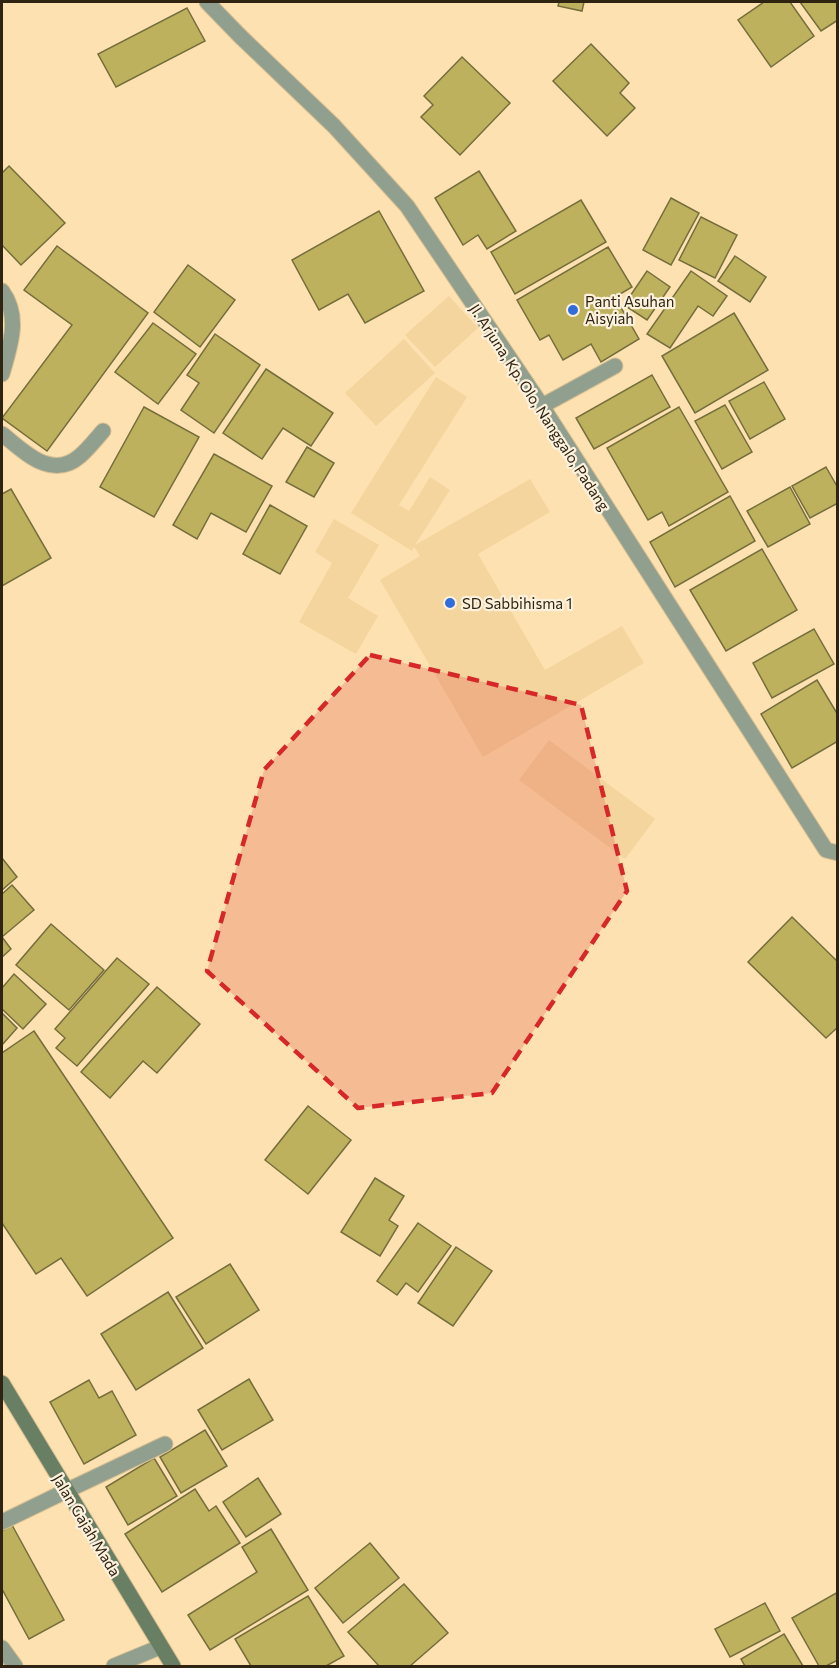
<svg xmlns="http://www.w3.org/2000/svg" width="839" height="1668" font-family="Commissioner,sans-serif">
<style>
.built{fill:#f5d59e}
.building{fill:#bdb15e;stroke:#756e3c;stroke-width:1.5}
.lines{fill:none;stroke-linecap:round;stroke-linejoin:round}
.lane-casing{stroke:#d8bf93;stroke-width:17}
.street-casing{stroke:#d8bf93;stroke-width:17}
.secondary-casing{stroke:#d8bf93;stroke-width:17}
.lane{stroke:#91a08e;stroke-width:15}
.street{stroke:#91a08e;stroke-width:15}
.secondary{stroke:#687f64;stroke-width:15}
.marked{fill:#d62828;fill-opacity:0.2;stroke:#d62828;stroke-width:4.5;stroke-dasharray:12 8;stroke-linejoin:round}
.poi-dot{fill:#306ddb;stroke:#fcf1dd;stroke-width:2}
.labels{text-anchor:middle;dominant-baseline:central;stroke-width:4.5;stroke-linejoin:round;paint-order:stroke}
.poi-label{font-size:15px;fill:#2f2411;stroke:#fcf1dd;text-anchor:start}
.street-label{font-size:15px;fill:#2f2411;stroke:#fcf1dd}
</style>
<rect width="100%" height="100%" fill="#fde1b0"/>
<g class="built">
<path d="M449 296 478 328 435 367 405 335Z"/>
<path d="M404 339 435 373 376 426 345 393Z"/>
<path d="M436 377 467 397 399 505 409 511 430 477 450 490 415 545 530 479 550 512 478 554 545 670 622 626 644 663 483 757 380 580 420 556 414 547 412 551 351 513Z"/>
<path d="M334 519 379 545 348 598 378 616 356 654 299 622 332 563 315 552Z"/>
<path d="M549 740 655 819 625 859 519 780Z"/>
</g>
<g class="building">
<path d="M559 2H584L582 11 558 6Z"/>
<path d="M764 2H790L814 36 771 67 738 20Z"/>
<path d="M800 2H838V20L821 31Z"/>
<path d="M187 8 205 41 116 87 98 54Z"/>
<path d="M591 44 629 83 620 93 635 108 607 136 553 81Z"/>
<path d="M462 57 510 103 460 155 421 117 433 105 424 96Z"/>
<path d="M9 166 65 223 21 265 2 245V173Z"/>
<path d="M479 171 516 231 487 249 478 235 463 245 435 198Z"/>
<path d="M671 198 699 213 671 265 643 250Z"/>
<path d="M581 200 606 242 515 294 491 252Z"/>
<path d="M379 211 424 291 365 323 348 294 319 310 292 260Z"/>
<path d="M701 217 737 235 715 278 679 260Z"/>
<path d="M57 246 148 313 47 451 2 418 72 325 24 290Z"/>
<path d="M608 247 632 287 615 297 639 339 601 362 591 344 563 360 549 335 540 340 517 300Z"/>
<path d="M735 256 766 277 750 302 718 281Z"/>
<path d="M188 265 235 300 200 347 154 312Z"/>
<path d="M647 271 670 287 647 320 624 305Z"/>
<path d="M691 271 727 296 713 316 698 306 670 348 647 334Z"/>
<path d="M734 313 768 370 695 413 662 356Z"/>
<path d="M153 323 196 354 158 404 115 372Z"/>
<path d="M215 334 260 365 214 433 181 410 199 383 187 375Z"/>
<path d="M266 369 333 413 311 446 283 428 262 459 223 433Z"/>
<path d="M652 375 670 407 594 449 576 418Z"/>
<path d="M764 382 785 419 750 439 729 401Z"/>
<path d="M725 405 752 452 722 469 695 421Z"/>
<path d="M144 407 199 437 154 517 100 487Z"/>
<path d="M679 407 728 492 669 526 662 512 648 520 607 448Z"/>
<path d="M307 447 334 463 314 497 286 482Z"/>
<path d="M214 454 272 486 246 532 211 513 197 539 173 525Z"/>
<path d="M826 467 838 488V503L810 518 792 486Z"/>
<path d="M790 487 810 524 768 547 747 511Z"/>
<path d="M11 489 51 558 2 586V494Z"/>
<path d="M730 496 755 541 675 587 650 542Z"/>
<path d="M270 505 307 526 280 574 243 554Z"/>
<path d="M762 549 797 610 726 651 690 590Z"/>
<path d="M814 629 834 664 772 698 753 663Z"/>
<path d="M817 680 838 715V741L792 768 761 714Z"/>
<path d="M2 858 17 877 2 890Z"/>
<path d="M12 885 34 910 2 937V894Z"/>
<path d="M792 917 838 962V1027L826 1038 748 962Z"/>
<path d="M51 924 104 970 69 1010 16 965Z"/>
<path d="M2 937 11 949 2 957Z"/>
<path d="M117 958 149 984 77 1066 56 1048 65 1038 55 1029Z"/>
<path d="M14 974 46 1004 23 1029 2 1009V988Z"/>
<path d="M157 987 200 1024 157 1073 143 1061 110 1098 81 1072Z"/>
<path d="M2 1013 17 1028 2 1045Z"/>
<path d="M34 1031 173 1238 87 1296 61 1258 36 1274 2 1223V1053Z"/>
<path d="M308 1106 351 1140 308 1194 265 1160Z"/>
<path d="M375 1178 404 1196 389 1220 398 1226 380 1256 341 1232Z"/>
<path d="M418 1223 451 1246 418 1292 406 1283 397 1295 377 1281Z"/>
<path d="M456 1247 492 1271 453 1326 418 1303Z"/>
<path d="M230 1264 259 1310 206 1344 176 1297Z"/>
<path d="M168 1292 203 1348 136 1390 101 1334Z"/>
<path d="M249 1379 273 1420 222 1450 198 1410Z"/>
<path d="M89 1380 99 1398 112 1391 136 1435 84 1464 50 1402Z"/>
<path d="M205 1430 227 1466 181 1493 160 1457Z"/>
<path d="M154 1458 177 1496 128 1525 106 1487Z"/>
<path d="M258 1478 281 1514 246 1537 223 1502Z"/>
<path d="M195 1489 209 1511 216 1506 240 1543 162 1592 125 1534Z"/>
<path d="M12 1525 64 1620 29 1639 2 1589V1531Z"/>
<path d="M271 1529 308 1590 210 1650 188 1615 257 1572 242 1547Z"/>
<path d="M370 1543 399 1578 343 1623 315 1588Z"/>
<path d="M404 1584 448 1633 410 1666H379L348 1632Z"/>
<path d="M838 1592V1660L826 1666H819L792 1618Z"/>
<path d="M308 1596 344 1656 326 1666H251L235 1639Z"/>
<path d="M765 1603 780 1631 730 1657 715 1629Z"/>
<path d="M784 1634 803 1666H745L741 1659Z"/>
</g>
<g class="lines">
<g class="lane-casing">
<g id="lane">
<path d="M2 1522 66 1491"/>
<path d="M2 1648 15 1666"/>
<path d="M114 1666 160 1647"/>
</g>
</g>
<g class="street-casing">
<g id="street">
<path d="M207 2 240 36 334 126 407 206 542 406 826 850 838 853"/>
<path d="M2 291C21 317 10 346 2 374"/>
<path d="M542 406 615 366"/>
<path d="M2 434C24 451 51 481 80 456 89 448 96 439 103 431"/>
<path d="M66 1491 165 1444"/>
</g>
</g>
<g class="secondary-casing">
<path id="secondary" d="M2 1383 173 1666"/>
</g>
<use href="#lane" class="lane"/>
<use href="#street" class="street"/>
<use href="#secondary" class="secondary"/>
</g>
<path class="marked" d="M370 655 581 705 627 891 492 1093 358 1108 207 971 264 770Z"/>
<g class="poi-dot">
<circle cx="573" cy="310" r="6"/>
<circle cx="450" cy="603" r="6"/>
</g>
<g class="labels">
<g class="poi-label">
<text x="585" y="301">Panti Asuhan<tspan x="585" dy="17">Aisyiah</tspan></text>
<text x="462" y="603">SD Sabbihisma 1</text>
</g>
<g class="street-label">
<text transform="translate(540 407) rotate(57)">Jl. Arjuna, Kp. Olo, Nanggalo, Padang</text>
<text transform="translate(87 1525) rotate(59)">Jalan Gajah Mada</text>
</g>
</g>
<rect width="839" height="1668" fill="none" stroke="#2f2411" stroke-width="6"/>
</svg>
